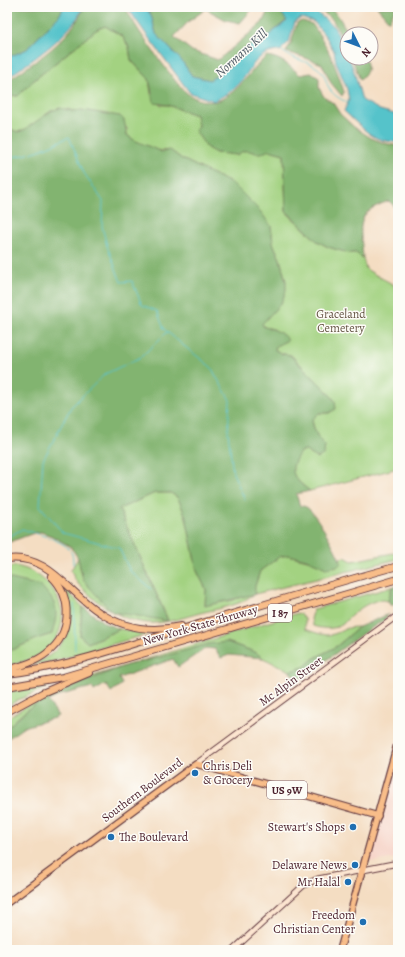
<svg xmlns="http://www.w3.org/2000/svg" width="405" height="957" font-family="Alegreya,serif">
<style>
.built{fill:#f6d1c5}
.green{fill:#a3d281;stroke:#767856}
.forest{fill:#82b46f;stroke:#666a4d}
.water{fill:#55c3ca;stroke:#50717a}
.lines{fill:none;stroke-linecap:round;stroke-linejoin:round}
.stream{stroke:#55c3ca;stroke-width:1}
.secondary-casing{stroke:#643c42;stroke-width:7}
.primary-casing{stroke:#643c42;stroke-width:8}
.highway-casing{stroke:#643c42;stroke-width:8}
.secondary{stroke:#fce5d0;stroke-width:5}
.primary{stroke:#f8bd89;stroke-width:5.5}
.highway{stroke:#f8bd89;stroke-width:6}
.poi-dot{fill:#1f6fb2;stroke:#fdfcf7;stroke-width:1.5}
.labels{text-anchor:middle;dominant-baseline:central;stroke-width:3;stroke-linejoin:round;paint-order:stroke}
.shield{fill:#fdfcf7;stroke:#806168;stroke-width:1}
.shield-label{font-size:11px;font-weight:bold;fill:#4a1f2b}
.park-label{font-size:12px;fill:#655545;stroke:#fdfcf7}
.street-label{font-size:12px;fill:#4a1f2b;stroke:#fdfcf7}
.poi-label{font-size:12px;fill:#4a1f2b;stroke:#fdfcf7;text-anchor:end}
.water-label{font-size:13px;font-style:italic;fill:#4e5863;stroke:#fdfcf7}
</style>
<rect width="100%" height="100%" fill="#fdfcf7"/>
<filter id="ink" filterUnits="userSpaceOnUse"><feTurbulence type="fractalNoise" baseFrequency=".025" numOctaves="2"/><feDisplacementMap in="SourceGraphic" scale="8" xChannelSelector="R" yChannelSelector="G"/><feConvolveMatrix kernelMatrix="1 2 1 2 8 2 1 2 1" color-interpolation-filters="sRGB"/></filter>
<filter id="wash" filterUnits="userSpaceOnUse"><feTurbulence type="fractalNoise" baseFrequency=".012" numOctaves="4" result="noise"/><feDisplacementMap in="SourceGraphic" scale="16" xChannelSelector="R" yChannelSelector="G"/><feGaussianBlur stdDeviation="0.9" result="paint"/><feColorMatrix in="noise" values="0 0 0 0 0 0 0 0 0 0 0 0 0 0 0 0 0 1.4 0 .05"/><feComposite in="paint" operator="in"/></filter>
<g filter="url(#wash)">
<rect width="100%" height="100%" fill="#f4ddc2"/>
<path class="built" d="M397 770 398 858 371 862 370 859Z"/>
<g class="green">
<path d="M105 26 122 36 129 47 131 60 149 79 151 94 160 105H168L196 115 198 125 197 132 207 148 216 153 237 155C244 149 248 149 256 153L269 150 284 154 286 212 317 241 328 247 338 250 349 253H356L363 258 366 269C376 276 389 281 398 288V468L310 491C301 484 288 475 293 462 295 458 298 454 301 451H306L311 455 324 445C317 438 314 430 312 420L319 413H329L335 401 325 389 291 355 283 354 275 350 276 346 281 344 274 329 264 327 261 323 281 303 286 281 280 259 273 243 271 226 233 184 182 159 170 150C155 153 138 144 127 135V128C115 123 104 117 92 113 84 110 75 113 68 109L24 130 18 132 7 128V95L18 96 33 81 96 30Z"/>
<path d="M155 493H171L178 498 186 517 197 571 206 589 205 605 234 600 255 586 260 571 278 557 288 555 315 562 341 563 340 558 345 557 352 561 398 552V559L255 594C249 597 243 602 236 604 225 608 212 610 200 613 185 617 168 623 152 623 130 623 108 611 91 596 83 589 74 582 71 570L78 558 83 580 168 620 119 509Z"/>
<path d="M15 566C56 573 81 622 44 652 34 659 19 663 7 666V652L39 638 52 634 16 581 7 578V568Z"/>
<path d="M392 587 388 601C376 597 361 607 352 615 348 618 346 621 343 624 335 630 322 629 313 626L311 619 314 609Z"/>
<path d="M65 589 82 606 80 636 88 643 120 629 148 634 54 661 27 666C34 663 43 660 50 655 73 637 73 614 65 589Z"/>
<path d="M298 613 302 615 305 619V629C314 632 325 637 334 634 346 630 344 627 359 627L337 646 313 659 305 667 290 671 263 658 255 652 227 642 127 665 72 686 23 713 7 728V718L36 700 63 687 86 678Z"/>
<path d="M56 683 16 701 7 707V692Z"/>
</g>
<g class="forest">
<path d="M7 7H64L59 16 27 49 7 58Z"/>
<path d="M84 7H125C137 30 152 50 168 71 174 79 180 88 188 94 196 100 211 104 220 100 240 91 250 70 267 56 281 58 290 66 300 75L311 73 319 78V88L324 97 333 103 340 114 354 127 371 138 384 143 398 146V219L394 206 389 201C353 213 361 225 363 258L356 253H349L338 250 328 247 317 241 286 211 284 154 269 150C254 159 250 144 237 155L216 153 207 148 196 132 198 125 196 115 168 105 154 103 149 79 131 60 129 47 122 36 105 26 96 30 33 81 18 96 7 95V81C36 61 71 40 84 7Z"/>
<path d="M145 7H254L240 23 226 20 206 9 189 21 174 37 192 51 218 60 262 23 270 7H284L280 11 287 20 269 35 249 46 234 63 210 80 192 76 181 60 156 34 151 15Z"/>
<path d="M316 7C339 7 338 18 349 34H347V46L332 19Z"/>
<path d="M377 7H396L389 21Z"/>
<path d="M302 21 312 24C327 44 337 69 344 92L342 96 331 83 322 64 303 57 286 52 291 43 297 23Z"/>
<path d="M352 58H365C369 68 368 73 360 80Z"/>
<path d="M60 108 72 111 82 110 120 116 124 120 127 135 134 140 162 152 170 150 182 159 233 184 260 211 271 226 273 243 280 259 286 282V291L281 303 262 324 264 327C275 329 281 332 288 340L276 346 275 350 283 354 290 355 326 390 335 401 336 409 329 413H319L312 420C314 430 317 438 325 445L324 454 318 458 311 455 306 451H301C287 470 292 478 310 491L296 494 300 506C302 506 304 506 306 507 315 511 338 553 341 563L338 566 326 568 306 559 288 555 279 557 260 571 255 586V594L205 606 206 589 197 571 186 517 178 498 171 493H155L119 509 168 621 112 612 83 580 78 558 71 547 52 536 41 532 34 533 7 543V128L18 132 24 130 51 111Z"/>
<path d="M7 578 41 586C58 605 59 609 52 634L39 638 7 652Z"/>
<path d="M398 585V602L394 605H390L388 601 392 587Z"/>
<path d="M82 606 106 624 120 629 88 643 80 636Z"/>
<path d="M389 614 384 620 362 634 302 678C297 678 292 676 290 671L304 667 313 659 337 646 359 627Z"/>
<path d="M227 642 255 652 263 658 229 655 221 658 215 649 206 648 178 667 173 659 119 678 122 684 111 692 106 684 94 691 92 687 61 695 48 701 58 716 54 718 24 727 7 739V728L23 713 44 698 127 665 162 657 208 644Z"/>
</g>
<g class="water">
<path d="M64 7H83C72 35 31 61 7 78V58L27 49 59 16Z"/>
<path d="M127 7H145L151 15 156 34 181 60 192 76 210 80 234 63 249 46 269 35 287 21 280 11 292 7 312 8 334 27 347 53V58H349L353 68 362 100 380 110 398 115V143C393 141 388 142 382 140 369 137 354 120 344 111L349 100 347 89 336 62 334 51 326 37 314 22 301 18 295 22 289 42 280 51C256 52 253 67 240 83 233 91 223 96 214 101L190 93 146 34Z"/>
</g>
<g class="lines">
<g class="stream">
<path d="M281 50C291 60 308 60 319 69 325 74 325 79 328 86 332 95 340 99 349 103"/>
<path d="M397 51 395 60 398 66"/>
<path d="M397 115V98L398 93"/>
<path d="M7 157C29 157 49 146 69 137L84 173 103 201 102 226 107 246 121 282 132 281 142 305 157 311 164 329 184 346 211 367 217 378 230 400 228 432 233 473 245 500"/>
<path d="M7 538 22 529C34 533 60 539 69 549 73 553 73 559 73 564"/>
<path d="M151 589 130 571 119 548 63 533 40 506 43 460 71 407 105 374 141 357 167 332"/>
<path d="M74 604 75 650"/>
</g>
</g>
</g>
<g filter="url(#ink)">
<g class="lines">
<g class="secondary-casing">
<g id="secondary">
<path d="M196 764 398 615"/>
<path d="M233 950 304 885 318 879 398 863"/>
</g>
</g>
<g class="primary-casing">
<g id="primary">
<path d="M7 903 196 764 378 816"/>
<path d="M340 950 398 741"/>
</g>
</g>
<g class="highway-casing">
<g id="highway">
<path d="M7 559C48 553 69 593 99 612 124 629 153 632 181 626"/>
<path d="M7 670C21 666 36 662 47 653 72 634 73 597 51 576"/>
<path d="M7 674C61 668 113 650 165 634 243 611 320 587 398 566"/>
<path d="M7 687 63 677 398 579"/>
<path d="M7 712 42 693 89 673"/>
</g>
</g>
<use href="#secondary" class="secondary"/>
<use href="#primary" class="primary"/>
<use href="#highway" class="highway"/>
</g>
</g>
<g class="poi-dot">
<circle cx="195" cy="773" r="4"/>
<circle cx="353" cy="827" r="4"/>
<circle cx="111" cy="837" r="4"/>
<circle cx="355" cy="865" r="4"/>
<circle cx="348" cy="882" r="4"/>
<circle cx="363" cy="922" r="4"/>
</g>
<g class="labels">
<g class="shield">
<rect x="268" y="604" width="24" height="18" rx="3"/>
<rect x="267" y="781" width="40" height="18" rx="3"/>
</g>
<g class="shield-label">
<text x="280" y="613">I 87</text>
<text x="287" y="790">US 9W</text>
</g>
<g class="park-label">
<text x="341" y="314">Graceland<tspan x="341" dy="14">Cemetery</tspan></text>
</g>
<g class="street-label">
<text transform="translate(200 625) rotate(-16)">New York State Thruway</text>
<text transform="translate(291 681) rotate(-36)">Mc Alpin Street</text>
<text transform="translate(142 790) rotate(-37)">Southern Boulevard</text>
</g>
<g class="poi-label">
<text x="203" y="766" text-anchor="start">Chris Deli<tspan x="203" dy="14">&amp; Grocery</tspan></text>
<text x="345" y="827">Stewart's Shops</text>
<text x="119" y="837" text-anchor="start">The Boulevard</text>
<text x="347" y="865">Delaware News</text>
<text x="340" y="882">Mr Halal</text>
<text x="355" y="915">Freedom<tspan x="355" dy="14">Christian Center</tspan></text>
</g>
<g class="water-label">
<text transform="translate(241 53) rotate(-42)">Normans Kill</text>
</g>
</g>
<rect width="405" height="957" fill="none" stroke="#fdfcf7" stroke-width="24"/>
<g transform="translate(359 46) rotate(132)"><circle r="19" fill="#fdfcf7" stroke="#b5a4a5"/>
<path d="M0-3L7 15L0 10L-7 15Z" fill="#1f6fb2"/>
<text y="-6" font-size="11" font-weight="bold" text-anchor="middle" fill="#4a1f2b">N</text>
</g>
</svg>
